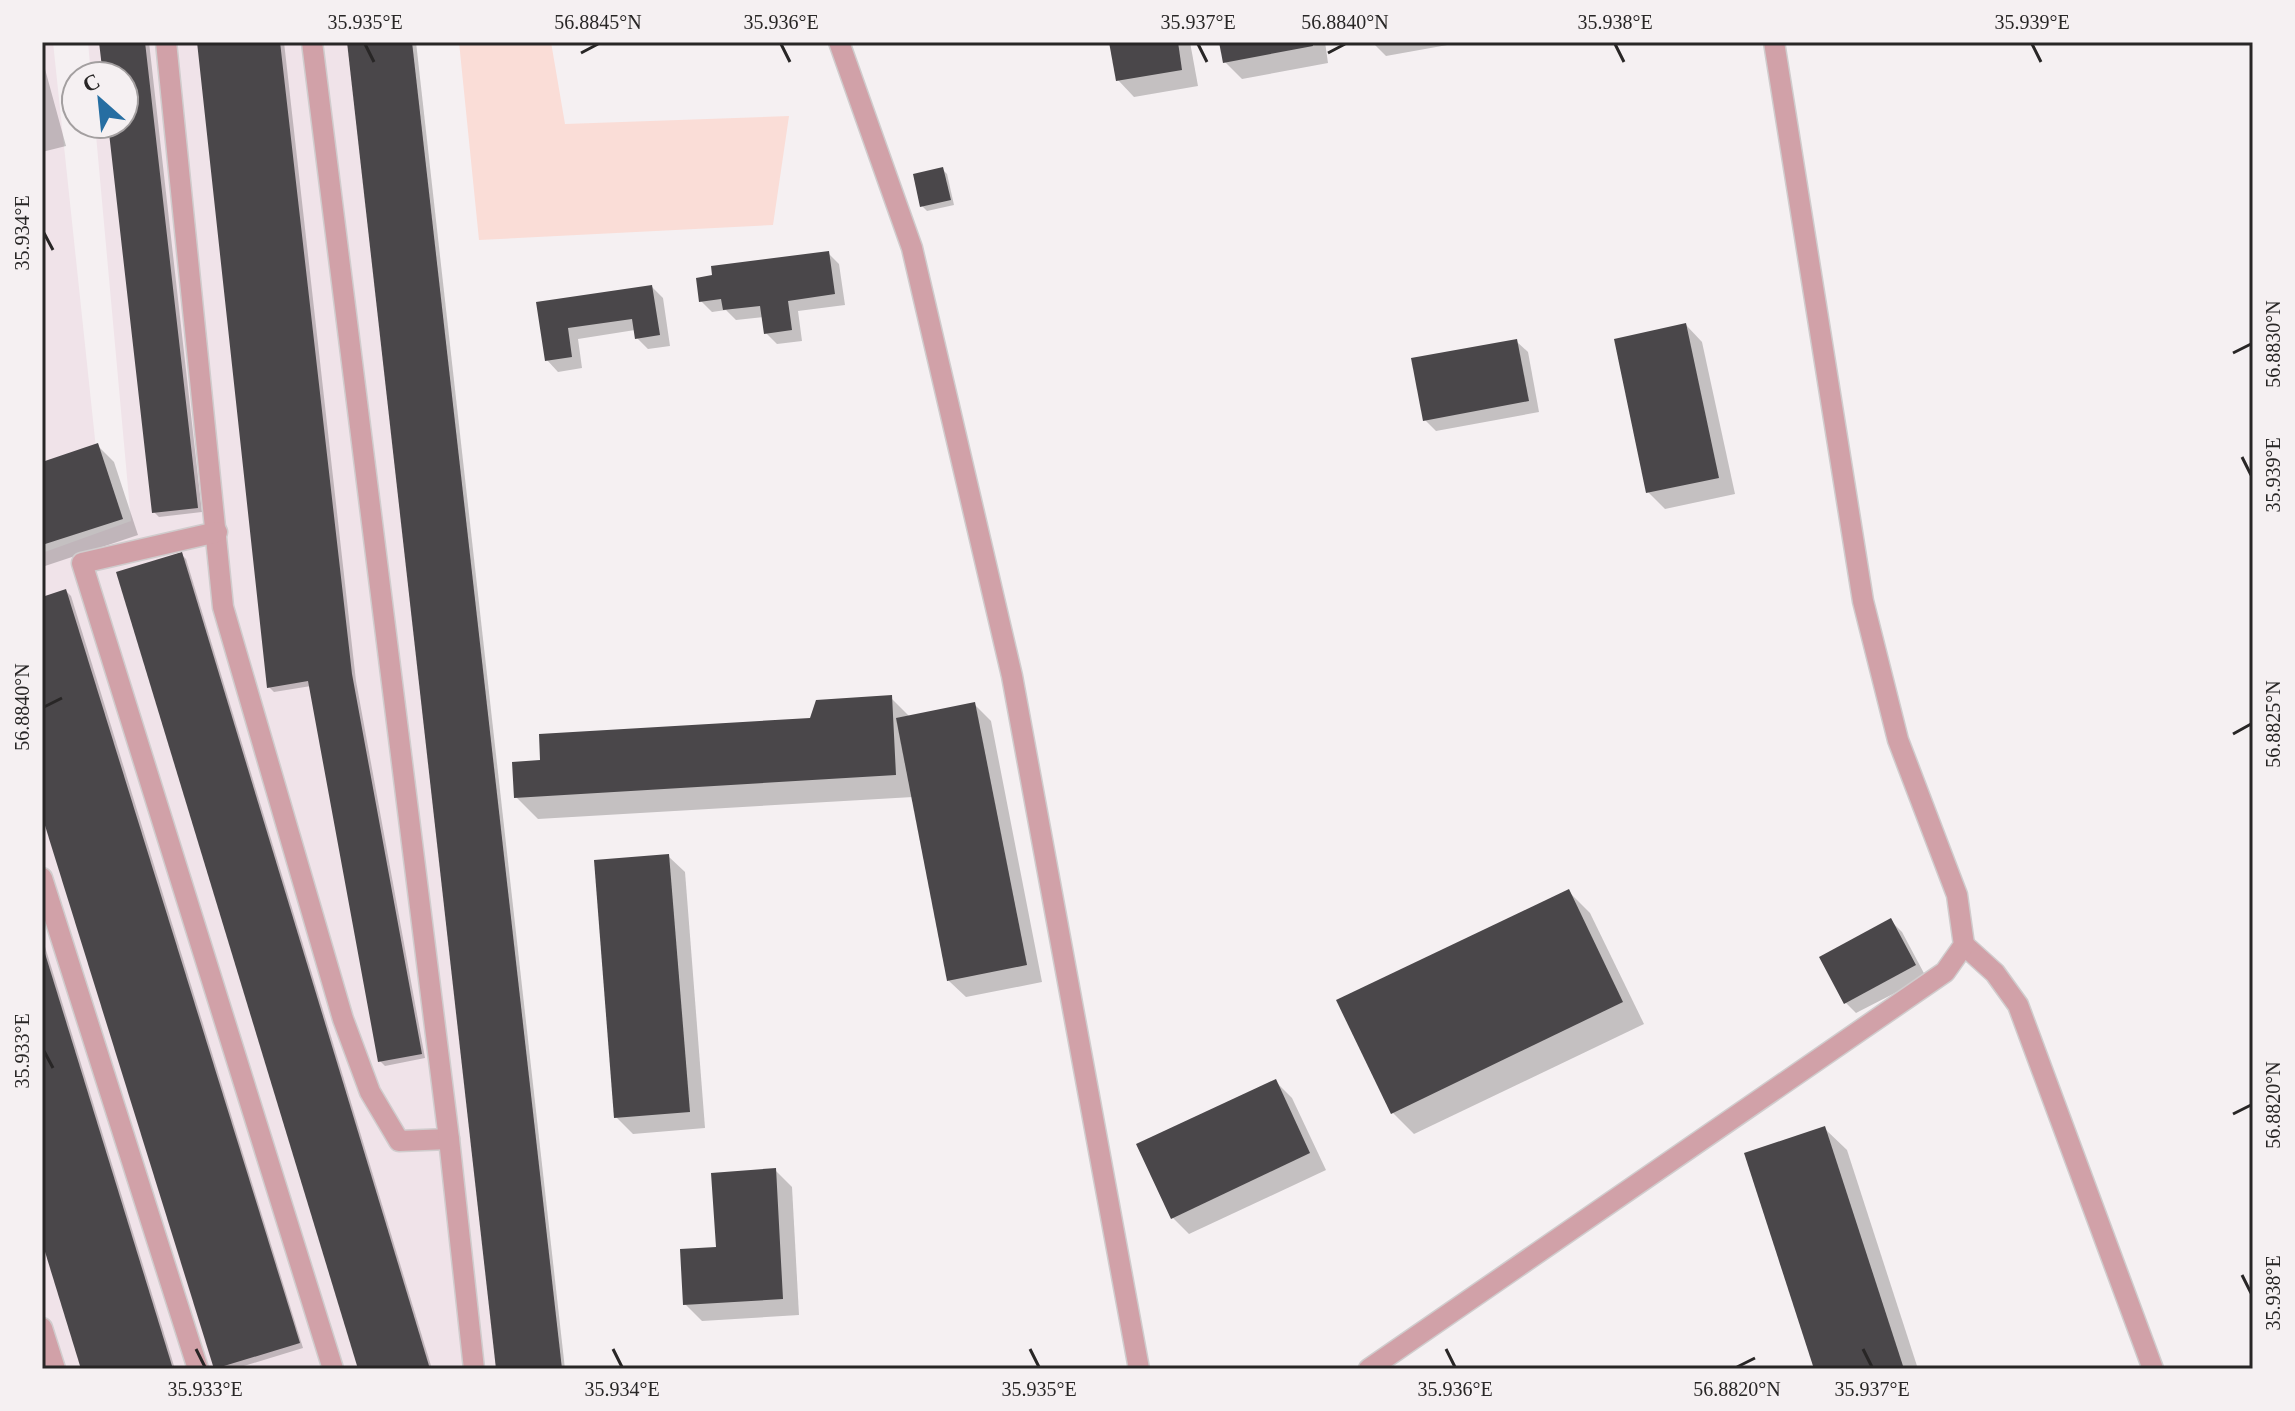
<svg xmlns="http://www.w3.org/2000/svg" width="2295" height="1411" font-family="Georgia,serif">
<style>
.built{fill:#f0e3e9}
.green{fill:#faddd7}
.shadow{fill:#0003}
.building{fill:#4a474a}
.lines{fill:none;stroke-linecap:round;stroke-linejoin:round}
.service-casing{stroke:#d0cccd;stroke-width:23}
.service{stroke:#d1a1a8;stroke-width:20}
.ticks{fill:none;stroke:#282626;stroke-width:3}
.neatline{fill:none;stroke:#282626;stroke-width:3}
.ticks-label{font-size:20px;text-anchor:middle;fill:#282626}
</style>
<rect width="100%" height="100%" fill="#f5f0f2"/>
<g class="built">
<path d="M42 42H53L97 458 42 477Z"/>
<path d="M88 42H412L562 1369H42V553L131 521 95 124H124V76H91Z"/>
</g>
<path class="green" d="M459 42H551L565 124 789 116 773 225 479 240Z"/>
<g class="shadow">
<path d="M101 42H149L202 512 159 517 154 512 110 124H124V76H105Z"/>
<path d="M199 42H284L356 681 425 1058 385 1066 380 1061 311 686 274 692 269 687Z"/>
<path d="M349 42H416L565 1369H498Z"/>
<path d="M1111 42H1190L1198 86 1134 97 1118 80Z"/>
<path d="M1221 42H1325L1328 63 1242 79 1225 62Z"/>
<path d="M1372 42H1464L1386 56Z"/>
<path d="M42 58 66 146 42 152Z"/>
<path d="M942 169 947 174 954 205 927 211 922 206Z"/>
<path d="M828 253 839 264 845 305 798 311 802 341 777 344 766 333 764 317 736 320 726 310 712 312 701 301 715 277Z"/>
<path d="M652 287 663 298 670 346 648 349 637 338 635 330 578 339 582 368 558 372 547 360 539 303Z"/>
<path d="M1686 325 1702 342 1735 494 1665 509 1648 492Z"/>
<path d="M1516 341 1528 352 1539 412 1436 431 1425 420Z"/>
<path d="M97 445 114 462 138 535 42 567V464Z"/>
<path d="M181 554 186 559 432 1369H360Z"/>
<path d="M66 591 71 596 303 1348 234 1369 215 1368 42 809V599Z"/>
<path d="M891 698 910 717 974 704 991 721 1042 982 966 997 949 981 913 797 538 819 516 797 542 762 812 720Z"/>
<path d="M668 856 685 872 705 1128 633 1134 616 1117Z"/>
<path d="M1569 892 1590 913 1644 1024 1414 1134 1393 1113Z"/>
<path d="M1891 921 1902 932 1926 977 1856 1013 1845 1002Z"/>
<path d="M42 937 175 1369H83L42 1235Z"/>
<path d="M1275 1081 1292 1098 1326 1170 1189 1234 1172 1217Z"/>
<path d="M1825 1129 1847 1150 1918 1369H1816Z"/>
<path d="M775 1170 792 1187 799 1315 702 1321 685 1304 718 1249Z"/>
</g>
<g class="building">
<path d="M99 42H145L198 508 152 513 108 124H124V76H103Z"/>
<path d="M197 42H280L352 674 422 1054 378 1062 308 681 267 688Z"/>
<path d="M347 42H412L562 1369H496Z"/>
<path d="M1109 42H1178L1182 70 1116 81Z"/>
<path d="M1219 42H1312L1313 46 1223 63Z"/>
<path d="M943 167 951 200 920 207 913 174Z"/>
<path d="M829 251 835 294 788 301 792 330 764 334 760 306 723 310 721 299 699 302 696 278 712 275 711 266Z"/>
<path d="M652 285 660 335 635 339 632 319 568 328 572 357 545 361 536 302Z"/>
<path d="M1686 323 1719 478 1646 493 1614 339Z"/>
<path d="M1517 339 1529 401 1423 421 1411 358Z"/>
<path d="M98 443 123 519 42 545V462Z"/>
<path d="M182 552 430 1369H358L116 572Z"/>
<path d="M66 589 300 1343 214 1369 42 816V597Z"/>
<path d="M892 695 896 775 514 798 512 762 540 760 539 734 810 718 816 700Z"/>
<path d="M975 702 1027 965 947 981 896 718Z"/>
<path d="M669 854 690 1112 614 1118 594 860Z"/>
<path d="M1569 889 1623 1002 1391 1114 1336 1000Z"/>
<path d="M1891 918 1916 965 1844 1004 1819 957Z"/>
<path d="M42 947H43L173 1369H81L42 1242Z"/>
<path d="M1276 1079 1310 1153 1171 1219 1136 1144Z"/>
<path d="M1825 1126 1904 1369H1814L1744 1153Z"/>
<path d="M776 1168 783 1299 683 1305 680 1249 716 1247 711 1173Z"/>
</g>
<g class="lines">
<g class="service-casing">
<g id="service">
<path d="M166 42 223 607 343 1019 370 1092 399 1141 449 1139"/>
<path d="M312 42 449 1139 474 1369"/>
<path d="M839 42 912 248 1012 676 1139 1369"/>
<path d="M217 532 82 563 333 1369"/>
<path d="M42 878 198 1369"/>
<path d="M1964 945 1995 973 2018 1005 2153 1369"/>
<path d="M42 1328 55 1369"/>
<path d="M1369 1369 1945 972 1964 945 1957 895 1898 740 1863 601 1774 42"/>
</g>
</g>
<use href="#service" class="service"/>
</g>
<path class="ticks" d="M365 44 374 62M781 44 790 62M1198 44 1207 62M1615 44 1624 62M2032 44 2041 62M581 53 598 44M1328 53 1345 44M44 233 53 250M2233 353 2251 344M2242 457 2251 475M44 707 62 698M2233 734 2251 724M44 1051 53 1068M2233 1114 2251 1105M2242 1275 2251 1293M196 1349 205 1367M613 1349 622 1367M1030 1349 1039 1367M1446 1349 1455 1367M1863 1349 1872 1367M1737 1367 1755 1358"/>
<rect width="2295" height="1411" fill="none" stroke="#f5f0f2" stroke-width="88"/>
<g transform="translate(100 100) rotate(333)"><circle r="38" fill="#f5f0f2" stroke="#a39fa0" stroke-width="2"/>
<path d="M0-6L14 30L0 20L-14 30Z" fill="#266ea2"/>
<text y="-12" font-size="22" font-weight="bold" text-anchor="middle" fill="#282626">С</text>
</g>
<rect x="44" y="44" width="2207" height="1323" class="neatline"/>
<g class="ticks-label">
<text x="365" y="29">35.935°E</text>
<text x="598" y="29">56.8845°N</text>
<text x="781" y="29">35.936°E</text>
<text x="1198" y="29">35.937°E</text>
<text x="1345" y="29">56.8840°N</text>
<text x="1615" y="29">35.938°E</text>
<text x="2032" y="29">35.939°E</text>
<text transform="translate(22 233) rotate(-90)" y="7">35.934°E</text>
<text transform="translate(2273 344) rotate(-90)" y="7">56.8830°N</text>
<text transform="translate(2273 475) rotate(-90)" y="7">35.939°E</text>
<text transform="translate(22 707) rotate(-90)" y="7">56.8840°N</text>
<text transform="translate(2273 724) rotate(-90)" y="7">56.8825°N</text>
<text transform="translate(22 1051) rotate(-90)" y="7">35.933°E</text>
<text transform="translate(2273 1105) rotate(-90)" y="7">56.8820°N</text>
<text transform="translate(2273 1293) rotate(-90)" y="7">35.938°E</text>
<text x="205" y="1396">35.933°E</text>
<text x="622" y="1396">35.934°E</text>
<text x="1039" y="1396">35.935°E</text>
<text x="1455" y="1396">35.936°E</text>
<text x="1737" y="1396">56.8820°N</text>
<text x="1872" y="1396">35.937°E</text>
</g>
</svg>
